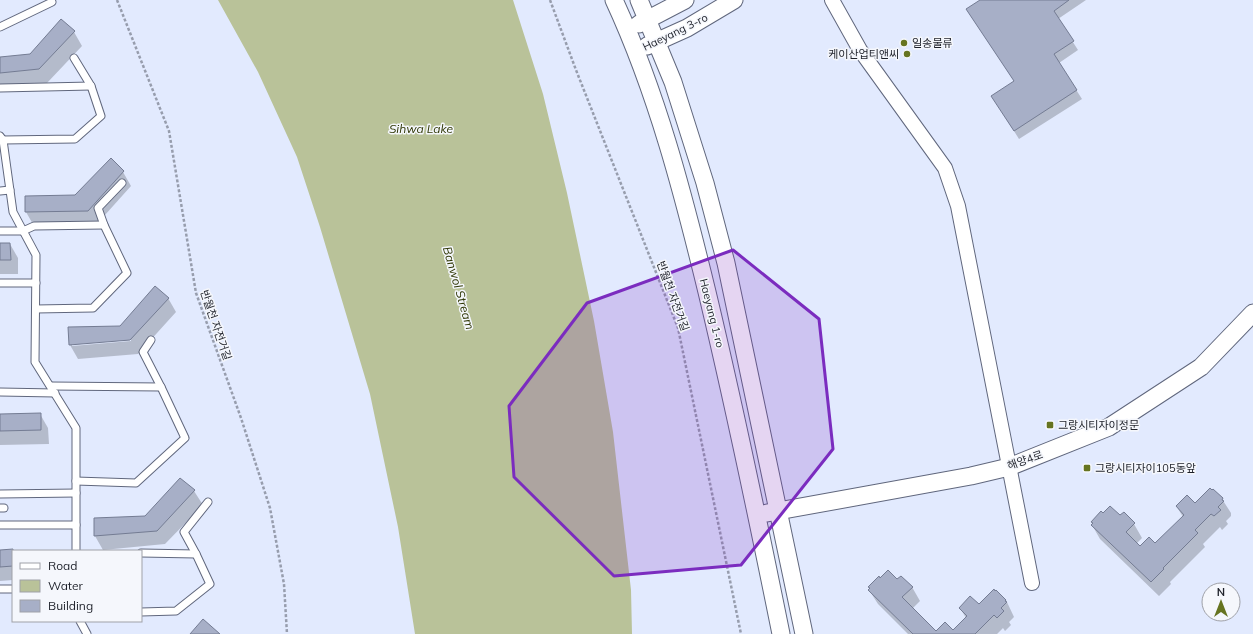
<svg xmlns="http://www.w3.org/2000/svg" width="1253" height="634" font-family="Mulish,'Noto Sans KR',sans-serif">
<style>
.water{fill:#b9c299}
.shadow{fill:#0003;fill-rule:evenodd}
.building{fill:#a7afc7;stroke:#747c93}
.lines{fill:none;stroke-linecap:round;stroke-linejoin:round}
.service-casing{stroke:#60677d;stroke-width:9}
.minor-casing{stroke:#60677d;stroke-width:16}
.tertiary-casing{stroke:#60677d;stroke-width:19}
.path{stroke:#979dad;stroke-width:2.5;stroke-dasharray:3 2;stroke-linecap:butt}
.service{stroke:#fff;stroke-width:7}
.minor{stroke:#fff;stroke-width:14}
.tertiary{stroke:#fff;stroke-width:17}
.marked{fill:#7b2cbf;fill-opacity:0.2;stroke:#7b2cbf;stroke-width:3;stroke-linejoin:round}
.poi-dot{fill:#667420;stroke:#f5f7fc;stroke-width:1.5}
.labels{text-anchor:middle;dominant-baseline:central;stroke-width:3;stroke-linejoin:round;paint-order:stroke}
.street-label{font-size:11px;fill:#1d2029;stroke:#f5f7fc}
.poi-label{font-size:11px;fill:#1d2029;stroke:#f5f7fc;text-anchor:start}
.water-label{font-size:12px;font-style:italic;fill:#303806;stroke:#f5f7fc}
</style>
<rect width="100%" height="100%" fill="#e2eafe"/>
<path class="water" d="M218 0H513L543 94 567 193 594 321 613 432 631 590 632 634H415L398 527 370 394 320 227 297 157 258 72Z"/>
<g class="shadow">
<path d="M982 0H1086L1058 19 1078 50 1059 63 1082 99 1019 139 998 105 1014 81Z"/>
<path d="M74 32 82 46 47 83 0 88V58L30 55Z"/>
<path d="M123 172 131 186 96 225 34 226 26 212 75 196Z"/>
<path d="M0 244H10L18 258V274H0Z"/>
<path d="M155 288 168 298 176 312 138 354 78 359 70 345 69 328 121 327ZM131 340V341L72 346V344Z"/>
<path d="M40 414 48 428 49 444 0 445V415Z"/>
<path d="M181 479 194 491 203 505 165 544 103 550 95 536V519L146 517Z"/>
<path d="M1222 499 1231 513V516L1226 521 1228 524 1222 530 1220 527 1203 544 1205 547 1170 582 1171 584 1159 596 1100 539 1092 525 1093 524 1092 522 1120 517 1134 524 1142 538 1137 543 1140 547 1155 545 1183 517 1177 507Z"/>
<path d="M41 550V551H13V580L0 581V551Z"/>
<path d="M880 579 897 581 912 587 920 601 912 609 936 632 953 631 966 618 960 608 1006 600 1014 617 1009 622 1011 625 1005 631 1003 628 997 634H908L878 604 869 590Z"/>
</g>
<g class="building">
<path d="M980 0H1069L1054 11 1074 41 1054 54 1077 90 1014 131 991 96 1014 81 966 9Z"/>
<path d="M61 19 75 31 39 69 0 73V57L30 54Z"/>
<path d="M111 158 124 171 88 211 25 212V196L75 195Z"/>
<path d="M0 243H10L11 260H0Z"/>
<path d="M155 286 169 298 130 340 69 345 68 327 120 326Z"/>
<path d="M41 413V430L0 431V414Z"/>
<path d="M180 478 195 490 157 531 94 536V518L145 516Z"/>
<path d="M1210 488 1212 490 1213 489 1223 498 1222 500 1224 501 1218 507 1221 510 1214 516 1211 514 1195 530 1198 533 1163 568 1164 569 1151 582 1091 525 1093 523 1091 522 1101 511 1103 513 1110 506 1120 515 1124 512 1135 523 1126 532 1140 546 1149 537 1155 543 1184 515 1176 506 1187 495 1195 503Z"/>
<path d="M13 549V566L0 567V550Z"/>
<path d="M888 570 897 579 901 576 913 587 902 597 936 631 945 622 953 630 967 616 959 608 970 596 979 604 994 589 995 591 996 590 1006 600 1005 601 1007 602 1001 608 1004 611 997 618 994 615 975 634H913L868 590 870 588 868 587 879 576 880 578Z"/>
<path d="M203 619 220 634H190Z"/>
</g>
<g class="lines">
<g class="service-casing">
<g id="service">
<path d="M0 27 52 2"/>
<path d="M0 88 91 86"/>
<path d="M0 136 3 140 13 212 36 255 35 362 76 428V551"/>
<path d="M3 140 75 139 101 116 91 86 74 58"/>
<path d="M0 191 10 190"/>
<path d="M0 231H23L34 226 104 225"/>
<path d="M0 283H36"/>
<path d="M36 309 93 308 127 273 104 225 98 208 122 183"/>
<path d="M51 386 161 387"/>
<path d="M0 392 55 393"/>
<path d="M76 481 136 483 185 438 161 387 143 352 151 340"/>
<path d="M0 494 76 493"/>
<path d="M0 508H4"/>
<path d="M0 525H76"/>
<path d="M141 553 196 554"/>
<path d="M0 589H13"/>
<path d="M141 612 176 611 210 584 196 554 184 532 208 502"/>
<path d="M80 621 87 634"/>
</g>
</g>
<g class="minor-casing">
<path id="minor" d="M832 0 860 50 945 168 958 206 1032 583"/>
</g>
<g class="tertiary-casing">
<g id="tertiary">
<path d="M614 0C657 93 683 193 707 292 734 405 758 520 781 634"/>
<path d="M639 0 673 82 705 183 726 263 804 634"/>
<path d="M639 24 685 0"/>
<path d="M647 46 687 28 734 0"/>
<path d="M767 513 971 476 1009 467 1109 427 1201 367 1253 313"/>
</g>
</g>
<g class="path">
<path d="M117 0 169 131 196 293 241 418 270 508 284 584 287 634"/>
<path d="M550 0 576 70 678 328 741 634"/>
</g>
<use href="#service" class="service"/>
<use href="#minor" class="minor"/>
<use href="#tertiary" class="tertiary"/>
</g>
<path class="marked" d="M733 250 819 319 833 449 741 565 614 576 514 477 509 406 587 303Z"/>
<g class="poi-dot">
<circle cx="904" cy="43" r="4"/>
<circle cx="907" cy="54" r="4"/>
<rect x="1046" y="421" width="8" height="8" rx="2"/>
<rect x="1083" y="464" width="8" height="8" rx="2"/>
</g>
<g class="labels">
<g class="street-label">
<text transform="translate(675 32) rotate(-26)">Haeyang 3-ro</text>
<text transform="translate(673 296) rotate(70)">반월천 자전거길</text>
<text transform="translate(712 313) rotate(76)">Haeyang 1-ro</text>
<text transform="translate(216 325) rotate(71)">반월천 자전거길</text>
<text transform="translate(1025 460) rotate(-20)">해양4로</text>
</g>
<g class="poi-label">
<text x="912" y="43">일송물류</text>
<text x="899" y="54" text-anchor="end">케이산업티앤씨</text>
<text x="1058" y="425">그랑시티자이정문</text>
<text x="1095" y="468">그랑시티자이105동앞</text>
</g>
<g class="water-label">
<text x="421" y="128">Sihwa Lake</text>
<text transform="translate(459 288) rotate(74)">Banwol Stream</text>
</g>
</g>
<rect x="12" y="550" width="130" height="72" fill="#f5f7fc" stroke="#9fa1a8"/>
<rect x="20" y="563" width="20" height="6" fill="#ffffff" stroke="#9fa1a8"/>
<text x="48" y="570" font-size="12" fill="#1d2029">Road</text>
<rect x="20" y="580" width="20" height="12" fill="#b9c299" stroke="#9fa1a8"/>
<text x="48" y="590" font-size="12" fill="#1d2029">Water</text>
<rect x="20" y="600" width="20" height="12" fill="#a7afc7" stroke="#9fa1a8"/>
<text x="48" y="610" font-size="12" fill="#1d2029">Building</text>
<g transform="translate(1221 602)"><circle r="19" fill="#f5f7fc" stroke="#9fa1a8"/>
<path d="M0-3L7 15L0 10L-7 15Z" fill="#667420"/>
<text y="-6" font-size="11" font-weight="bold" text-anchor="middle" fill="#1d2029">N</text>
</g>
</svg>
